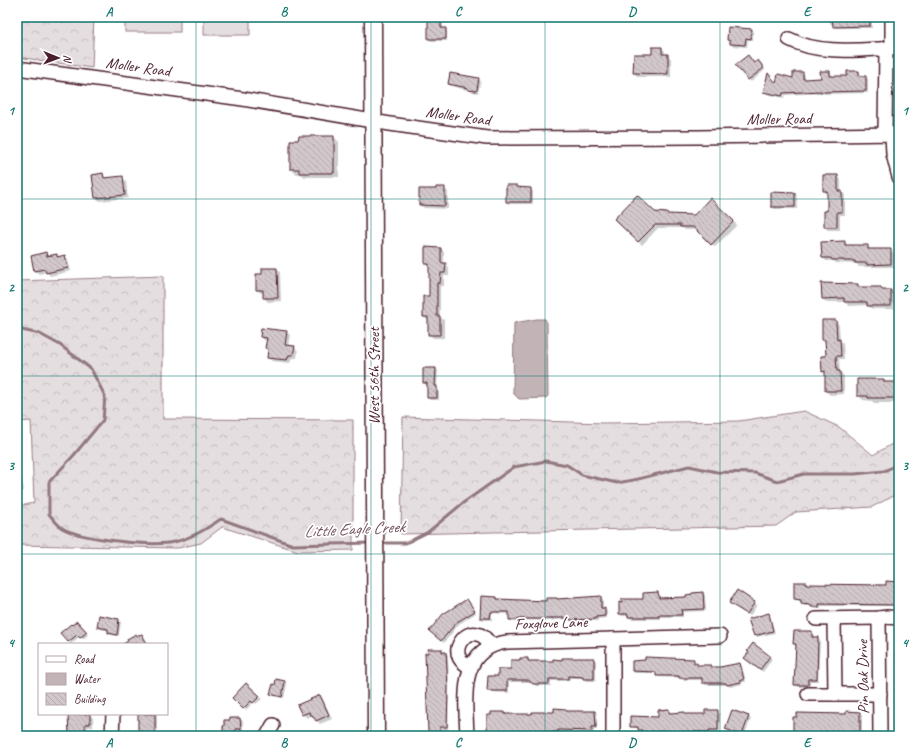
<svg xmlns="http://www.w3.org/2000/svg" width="916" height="753" font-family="Caveat,sans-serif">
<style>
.forest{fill:url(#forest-crowns);stroke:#987e86}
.park{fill:#e5dee0;stroke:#987e86}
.water{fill:#c1b3b6;stroke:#91787e}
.shadow{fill:#0003}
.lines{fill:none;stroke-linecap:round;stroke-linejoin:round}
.stream{stroke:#91787e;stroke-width:3}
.building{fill:url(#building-back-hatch);stroke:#4a1f2b}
.minor-casing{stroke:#4a1f2b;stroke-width:16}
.major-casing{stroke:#4a1f2b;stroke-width:19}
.minor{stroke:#fff;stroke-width:13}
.major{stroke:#fff;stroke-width:16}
.grid{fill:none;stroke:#0f766e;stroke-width:1;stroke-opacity:0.55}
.labels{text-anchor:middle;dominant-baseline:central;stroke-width:3.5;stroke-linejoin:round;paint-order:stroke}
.street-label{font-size:16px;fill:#4a1f2b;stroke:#fff}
.water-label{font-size:17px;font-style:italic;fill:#74535c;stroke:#fff}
.neatline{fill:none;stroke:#0f766e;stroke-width:1.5}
.grid-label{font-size:13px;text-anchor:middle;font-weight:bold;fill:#0f766e}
</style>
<defs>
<pattern id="forest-crowns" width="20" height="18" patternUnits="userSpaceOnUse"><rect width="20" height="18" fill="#e5dee0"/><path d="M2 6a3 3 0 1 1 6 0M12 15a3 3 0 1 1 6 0" fill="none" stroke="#c6bec0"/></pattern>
<pattern id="building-back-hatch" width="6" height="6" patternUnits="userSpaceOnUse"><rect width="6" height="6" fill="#d2c7cb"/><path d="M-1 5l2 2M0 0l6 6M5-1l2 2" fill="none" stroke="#b6aaae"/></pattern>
</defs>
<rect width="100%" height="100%" fill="#fff"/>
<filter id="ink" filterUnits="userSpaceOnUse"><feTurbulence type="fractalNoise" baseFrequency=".025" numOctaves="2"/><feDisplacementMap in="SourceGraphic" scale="8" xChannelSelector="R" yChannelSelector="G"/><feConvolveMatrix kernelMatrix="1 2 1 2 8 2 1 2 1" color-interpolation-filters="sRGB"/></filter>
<g filter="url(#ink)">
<g class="forest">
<path d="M17 17H94L92 68 17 57Z"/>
<path d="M163 276V419L353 420V550L298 551 222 527 201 543 178 548 17 545V506L34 503 31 421 17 422V281Z"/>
<path d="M804 411 839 427 873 455 899 440V493L872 507 796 512 776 526 401 534 403 417 605 423 739 421Z"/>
</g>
<g class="park">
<rect x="125" y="17" width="55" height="15"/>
<path d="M204 17H246L250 21V35H204Z"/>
</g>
<path class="water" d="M537 319H545L547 323 548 396 546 398 519 399 513 393 514 323Z"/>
<g class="shadow">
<path d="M829 17H872V28H836L834 26V24H831L829 21Z"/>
<path d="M440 19 443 21V29H445L447 31V41H431L429 39Z"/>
<path d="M751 30 753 32V40H748L747 47 733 46 728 40Z"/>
<path d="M662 48 665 51V55H668L671 59V77H638L634 73Z"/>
<path d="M760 63 765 70 751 82 737 65Z"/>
<path d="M822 72H830L832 75V77H848L859 72 861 74V77H866L868 79V93L824 94 823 93 785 95 784 98 767 94 764 91 776 84 794 79 803 73 805 75V80L822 79Z"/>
<path d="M478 79 481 81 478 93 451 86 449 84Z"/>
<path d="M334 137 339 142V177H305L301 174H296L291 169Z"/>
<path d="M103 175 107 179 122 177 126 181 128 198 100 201 96 198Z"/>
<path d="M838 176 841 180V191L845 195V215H840V230H828L825 227 828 212V194L824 191Z"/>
<path d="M444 188 448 192V209L424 208 420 205 437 190Z"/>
<path d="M518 188 530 189 533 191V204H509L507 202Z"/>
<path d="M795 194 797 197V209H774L772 207Z"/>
<path d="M710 199 737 225 715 247 698 230H685L683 228H658L642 245 615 219 654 214 694 216Z"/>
<path d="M844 242 848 246H867L871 250H890L894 253V267H859L857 264 836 263 834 261H826L823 258Z"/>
<path d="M441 249 444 252V264L449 267V276H444V286H440V317L444 320V338H433L429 334V320H427L424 317 430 297 429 267 426 263Z"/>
<path d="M45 253 49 257 56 255 59 258 65 256 68 260 71 271 50 276 47 272 39 274 35 271Z"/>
<path d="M277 269 280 272 281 301 268 302 264 298V293H261L257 290 263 275Z"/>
<path d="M858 285 861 288H881L883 291H891L894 294V309H872L868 305 849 306 845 302H826L823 299Z"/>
<path d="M836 321 839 325 840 340 843 344 844 359H839L840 372 844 376V394L830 395 826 391V374L823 371 827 357 826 343 823 340Z"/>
<path d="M286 332 290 335 288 346 294 347 298 351 297 358H292L290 363 272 361 268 358 269 351 266 348 267 341 264 340 261 337Z"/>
<path d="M436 369 438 371 437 388 439 390V400H430L428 397V385H426L424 383Z"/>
<path d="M883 380 886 383H899V403H874L872 401 863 400 858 395Z"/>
<path d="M17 470 20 472 22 478 24 491 17 492Z"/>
<path d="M805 583 807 585 887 586 899 583V606H821V609H814L812 606H804L802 604V602L797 600 795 598Z"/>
<path d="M658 593 660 596V599L687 598 703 593 705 595 706 611 683 612V617H661V619H631L628 616H622L620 614Z"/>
<path d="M482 597 497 598 500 600 547 602 558 600 600 597 603 599V609L607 611V618L598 619V621H573L571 619 554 620 553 621 519 620V622H512L510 620V614L492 613V620H483L481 617Z"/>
<path d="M469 602 476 613 459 624 444 643 432 633Z"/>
<path d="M755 603 757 605 750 616 733 605Z"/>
<path d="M768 615 770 617 775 633 757 637 755 635Z"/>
<path d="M119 620 121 622 119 636 111 635 109 633V631L100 629 98 627Z"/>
<path d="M77 622 88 635 83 639 80 636 71 644 62 633Z"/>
<path d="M795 632H812L814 634V638H817L820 640 818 681H810V687H798L795 685 797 647 794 644Z"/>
<path d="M137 637H144L149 644H131Z"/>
<path d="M898 638H899V710V709Z"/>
<path d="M753 645 772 659 763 672 748 660Z"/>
<path d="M442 650 448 655 449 690 448 736H428L429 710Z"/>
<path d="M594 659 596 661V681H586L584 678H570V681H551V686H536L532 682H509V693L491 692 488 690 498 677 512 670 528 660 530 662H554Z"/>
<path d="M693 660 699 666H710L713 668 740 664 742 666 746 682H742L743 684 730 687 727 685H705L703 680H682L680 678 659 677 657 673H635L633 671Z"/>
<path d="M285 682 287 684 284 698 274 696 272 694 276 686Z"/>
<path d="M247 685 262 699 256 704 254 702 246 710 234 698Z"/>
<path d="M319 696 323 699 332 719 320 724 312 715 307 718 303 714Z"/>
<path d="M565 710 568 712H595L597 714V729H594V733L560 732V733L490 734 488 732 505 713 507 715H533L555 713Z"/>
<path d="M668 710 670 714 685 713 687 715H701L717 711 720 714V732H711V734H690L689 733 646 735 639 728H634L631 726 659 718Z"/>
<path d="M860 713 862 715V736H800L794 731 847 715Z"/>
<path d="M139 714H157V736H135L136 731H139Z"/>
<path d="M90 715 93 718V727H88V736H70Z"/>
<path d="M748 717 751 719 744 736 728 731 726 729Z"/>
<path d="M240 719 243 721V731H237V736H224Z"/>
</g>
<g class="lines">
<g class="stream">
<path d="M17 329 40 334 60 345 91 369 105 396 103 420 74 455 49 482V514C53 519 58 525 62 528 81 539 152 547 174 542 192 538 206 529 221 519L293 545 371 543"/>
<path d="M381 543H406L428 532 463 503 514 467 546 461 567 465 582 475 617 483 638 479 689 466 717 472 755 473 777 481 804 474H855L884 471 899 464"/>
</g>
</g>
<g class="building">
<path d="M832 17H870V26L833 27Z"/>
<path d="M428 18H441V28H446V39H428Z"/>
<path d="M728 27 752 29 751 39 746 38 745 45 730 44V41L727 40Z"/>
<path d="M652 47H662V54H668V74L633 73 634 54H652Z"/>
<path d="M748 55 754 63 758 60 764 68 748 80 735 65Z"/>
<path d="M820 71H830V76H847V71H859V76H866V91L821 92V91L783 93 782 96 763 92 768 73 776 83 778 74 793 78V72H803V79L821 78Z"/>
<path d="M450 73 479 78 477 90 476 91 468 90V88L448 84Z"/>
<path d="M299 136H334V173H299V169H290V140H298Z"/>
<path d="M103 173 104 178 123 176 125 195 95 198 92 175Z"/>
<path d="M823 175H838V191H842V212H837V227H824V211H827V191H823Z"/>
<path d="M506 185H517V187L531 188V202H506Z"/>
<path d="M436 187H445V206L419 205V189H436Z"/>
<path d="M771 192 795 193V207H771Z"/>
<path d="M637 195 655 212 667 213V214L694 215 710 198 734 221 711 245 693 227H680V225H655L638 242 614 219Z"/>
<path d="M845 241V245H868V249H891V264L867 265V263H855V261H844V260H832L831 258H822L821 242Z"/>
<path d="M425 247 441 248V263H446L445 273H441L440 283H437V316H440V335H428V317H423V296H429V264H425Z"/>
<path d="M46 252 47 256 57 254V257L65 255 68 268 46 273 45 269 34 271 31 256Z"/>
<path d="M262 268H277L278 298H263V290H256V274H262Z"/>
<path d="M821 283 858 284V287H881L882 290H891V306H867V302H844V298L822 299Z"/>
<path d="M822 320H836L837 340 840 339 841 356H836L837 371H840L841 391H825V371L822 372 821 356H826L825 340H822Z"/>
<path d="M261 328 287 331 285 345 295 346 293 355H289L287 360 267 358 268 349 265 348 267 338 260 337Z"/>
<path d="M423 368H436L435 386H437V398H427V383H423Z"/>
<path d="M857 379H884V382H899V398H868V396H857Z"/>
<path d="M886 581 899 582V605L819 604V607H811V605L801 604V600L794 599V582H806V584L886 585Z"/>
<path d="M737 590 755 602 747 614 729 603Z"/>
<path d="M658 592 659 598 686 597V595L692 594V593L703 592 704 609 681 610 682 615H659V617H628V614H619V602L622 603V599H643V593Z"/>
<path d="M481 596 497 597V599L546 601V598H557V599L601 596V608H605V616L596 617V619L570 620V618H552V619H518L517 620H509V612H491L490 618H480Z"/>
<path d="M467 599 475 611 457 622 441 641 429 631 443 614Z"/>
<path d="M769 613 773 631 754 636 748 619Z"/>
<path d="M99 615 119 619 117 635 108 633V629L97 627Z"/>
<path d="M77 621 87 632 80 638 77 635 68 642 60 633 71 624 72 625Z"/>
<path d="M794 631H812V637H818L817 679H808V685H794L796 644H793Z"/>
<path d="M136 634 137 636 142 634 147 644H123L128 641 127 639Z"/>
<path d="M753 643 770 656 760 670 744 658 749 652 747 651Z"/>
<path d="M428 649H442V652H446L448 687 447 727H440V732H428L425 653H428Z"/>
<path d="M645 657 694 659V663H697V665H711V667H720L740 663 744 680H741V682L727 685 726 683H702V678H679V676H656V672L632 671V661L645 660Z"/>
<path d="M520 658H528V661H553V659L562 660V658H594V679H583V677L568 676V679H549V684H533L528 680H507V691H487L488 676H498V669H511V660H520Z"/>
<path d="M276 679 285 681 282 697 270 694 273 684 275 685Z"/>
<path d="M246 683 260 696 253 703 251 701 243 709 232 698Z"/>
<path d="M320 695 329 715 316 721 312 715H310L309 712 302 715 297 705Z"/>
<path d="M554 708 566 709V711H595L596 727H592V731L558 730V732H487V715H491V712H505V714H532V712H554Z"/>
<path d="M669 709V713L685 712V714H705V710H718V730H709V732L664 731 642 733V730H638V727H630V716L658 717V710Z"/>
<path d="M732 710 749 716 742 735 725 729Z"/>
<path d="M846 711 860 712V735L805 734V735H797V732H793V717H797V713L846 714Z"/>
<path d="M68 714H90V724H85V736H69Z"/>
<rect x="138" y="714" width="17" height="22"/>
<path d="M230 718H240L241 729H235V736H223V726H224V720H230Z"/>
</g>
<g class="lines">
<g class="minor-casing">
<g id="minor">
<path d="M892 17V48"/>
<path d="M789 39C820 56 865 49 899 48"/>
<path d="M17 68 243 99 390 124 487 138 698 137 899 134"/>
<path d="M885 134 886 48"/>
<path d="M892 134 893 154 899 177"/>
<path d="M879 618 880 736"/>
<path d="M816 619 879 618 887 617 899 618"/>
<path d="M834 619 835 694"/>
<path d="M613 639V736"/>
<path d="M471 667C439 655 473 613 491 646"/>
<path d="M808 694H880"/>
<path d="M112 736 113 714"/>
<path d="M267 736 273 725"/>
<path d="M467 736C466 700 457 648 507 642L720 636"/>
</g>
</g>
<g class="major-casing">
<path id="major" d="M373 17 376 736"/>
</g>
<use href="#minor" class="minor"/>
<use href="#major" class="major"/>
</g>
</g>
<path class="grid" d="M196 17V736M371 17V736M545 17V736M720 17V736M17 199H899M17 376H899M17 554H899"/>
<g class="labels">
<g class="street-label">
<text transform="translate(138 67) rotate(8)">Moller Road</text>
<text transform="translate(458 116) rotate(8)">Moller Road</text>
<text transform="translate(779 119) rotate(-1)">Moller Road</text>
<text transform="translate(374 376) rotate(-90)">West 56th Street</text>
<text transform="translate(551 623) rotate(-2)">Foxglove Lane</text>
<text transform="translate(863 677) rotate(-91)">Pin Oak Drive</text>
</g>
<g class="water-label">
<text transform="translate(354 529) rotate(-3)">Little Eagle Creek</text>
</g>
</g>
<rect width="916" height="753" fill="none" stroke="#fff" stroke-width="44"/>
<rect x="38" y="643" width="130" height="72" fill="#ffffff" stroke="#b7a5aa"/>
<rect x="46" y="656" width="20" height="6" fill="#ffffff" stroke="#b7a5aa"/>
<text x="74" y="663" font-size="12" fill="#4a1f2b">Road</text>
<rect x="46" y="673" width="20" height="12" fill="#c1b3b6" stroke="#b7a5aa"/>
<text x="74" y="683" font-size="12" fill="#4a1f2b">Water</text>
<rect x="46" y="693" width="20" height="12" fill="url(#building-back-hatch)" stroke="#b7a5aa"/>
<text x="74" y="703" font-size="12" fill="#4a1f2b">Building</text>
<g transform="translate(58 58) rotate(91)" stroke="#ffffff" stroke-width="3" paint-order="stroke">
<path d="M0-3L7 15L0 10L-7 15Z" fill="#4a1f2b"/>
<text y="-6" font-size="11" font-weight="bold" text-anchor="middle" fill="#4a1f2b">N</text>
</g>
<rect x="22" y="22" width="872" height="709" class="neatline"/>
<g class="grid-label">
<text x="109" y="16">A</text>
<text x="284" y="16">B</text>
<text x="458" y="16">C</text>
<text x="632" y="16">D</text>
<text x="807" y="16">E</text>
<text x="11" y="115">1</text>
<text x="905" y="115">1</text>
<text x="11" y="292">2</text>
<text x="905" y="292">2</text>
<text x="11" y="470">3</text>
<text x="905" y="470">3</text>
<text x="11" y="647">4</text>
<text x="905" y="647">4</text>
<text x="109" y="747">A</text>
<text x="284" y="747">B</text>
<text x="458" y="747">C</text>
<text x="632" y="747">D</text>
<text x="807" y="747">E</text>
</g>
</svg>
